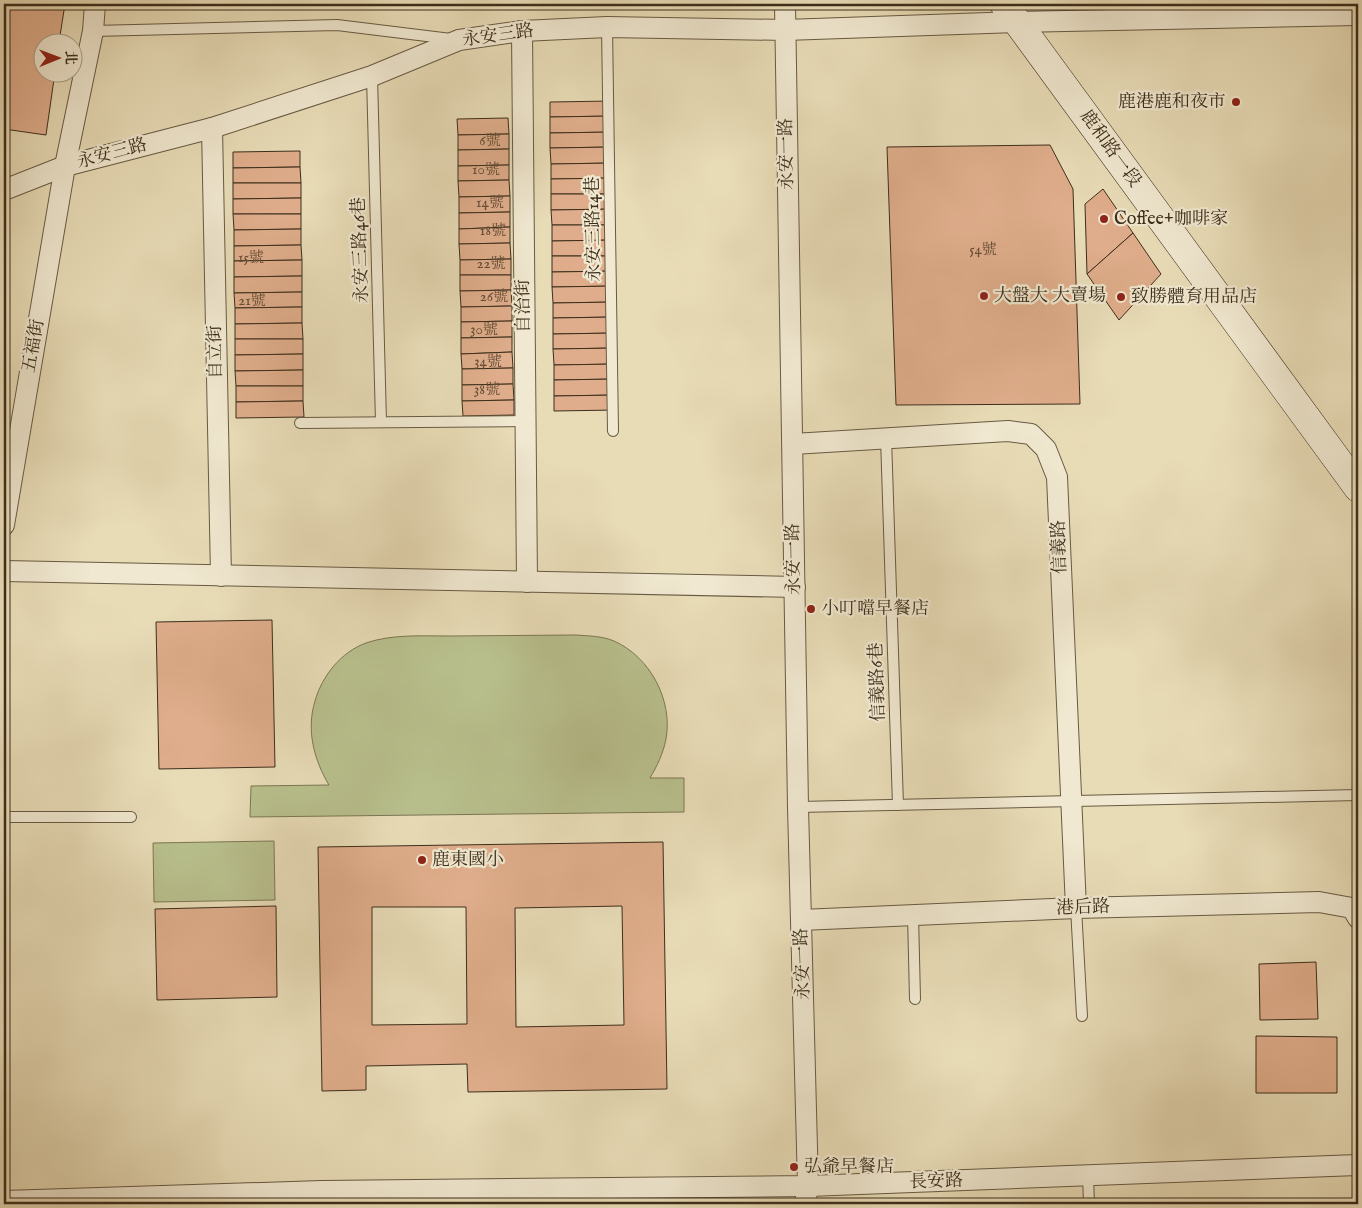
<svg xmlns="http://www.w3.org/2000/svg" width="1362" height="1208" font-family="'IM FELL English','Noto Serif TC',serif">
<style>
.green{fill:#b8c08d;stroke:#7a7754}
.building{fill:#dfad8b;stroke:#3d2e1b;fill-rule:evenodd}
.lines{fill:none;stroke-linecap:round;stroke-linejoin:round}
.service-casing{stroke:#685a42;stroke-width:12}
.minor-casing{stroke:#685a42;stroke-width:22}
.secondary-casing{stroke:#3d2e1b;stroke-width:29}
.service{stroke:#f0e8d0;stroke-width:10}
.minor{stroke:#f0e8d0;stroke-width:20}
.secondary{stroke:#f0e8d0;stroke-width:28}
.poi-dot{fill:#8f2418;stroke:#f0e8d0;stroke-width:2}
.labels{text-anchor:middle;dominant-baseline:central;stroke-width:4.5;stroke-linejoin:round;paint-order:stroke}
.number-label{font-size:15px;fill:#664e37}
.street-label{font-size:18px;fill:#3d2e1b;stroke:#f0e8d0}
.poi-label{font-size:18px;fill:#3d2e1b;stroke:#f0e8d0;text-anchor:start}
</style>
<rect width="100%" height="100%" fill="#e8dcb7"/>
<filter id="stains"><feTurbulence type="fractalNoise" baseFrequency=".004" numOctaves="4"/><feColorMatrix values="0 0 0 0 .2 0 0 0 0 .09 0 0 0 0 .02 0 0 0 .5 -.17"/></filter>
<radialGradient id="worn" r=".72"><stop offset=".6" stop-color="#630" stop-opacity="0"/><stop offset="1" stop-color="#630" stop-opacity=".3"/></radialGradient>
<g class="green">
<path d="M576 635C589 636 602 636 614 641 650 657 673 700 666 739 663 754 657 766 650 778H684V812L250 817 251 786 329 785C314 760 306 730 315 701 322 676 341 652 366 643 392 634 422 636 450 636 492 636 534 635 576 635Z"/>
<path d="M274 841 275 900 154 902 153 843Z"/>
</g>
<g class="building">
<path d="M4 4H65L59 42H42V72H55L46 135 4 129Z"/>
<path d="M611 101 612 116 550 117V102Z"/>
<path d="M612 116V132L550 133V117Z"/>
<path d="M508 118 509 134 458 135 457 119Z"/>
<path d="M612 132V147L550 148V133Z"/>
<path d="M509 134V149L458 150V135Z"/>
<path d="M1050 145 1073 189 1080 404 896 405 887 147Z"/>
<path d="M612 147V163L551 164 550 148Z"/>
<path d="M509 149V165L458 166V150Z"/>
<path d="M300 151V167L233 168V152Z"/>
<path d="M612 163V178L551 179V164Z"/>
<path d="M509 165V180L458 181V166Z"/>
<path d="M300 167 301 183H233V168Z"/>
<path d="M612 178V194H551V179Z"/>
<path d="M509 180 510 196 459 197 458 181Z"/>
<path d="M233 183H301V198L233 199Z"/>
<path d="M1103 189 1133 233 1087 274 1085 204Z"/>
<path d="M551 194H612L613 209 551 210Z"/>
<path d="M510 196V212L459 213V197Z"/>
<path d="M301 198V214H233V199Z"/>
<path d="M613 209V225H552L551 210Z"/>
<path d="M510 212V227L459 229V213Z"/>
<path d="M233 214H301V229L234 230Z"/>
<path d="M552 225H613V240L552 241Z"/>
<path d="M510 227V243L459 244V229Z"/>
<path d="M301 229V245L234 246V230Z"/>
<path d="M1133 233 1161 274 1119 320 1087 274Z"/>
<path d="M613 240 614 256H552V241Z"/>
<path d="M510 243 511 259 460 260 459 244Z"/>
<path d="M301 245 302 260 234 261V246Z"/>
<path d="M552 256H614V271L552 272Z"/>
<path d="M511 259V275H460V260Z"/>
<path d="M302 260V276L234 277V261Z"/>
<path d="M614 271V286L552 287V272Z"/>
<path d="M460 275H511V290L460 291Z"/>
<path d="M302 276V292L234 293V277Z"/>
<path d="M614 286V302L553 303 552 287Z"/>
<path d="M511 290 512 306 461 307 460 291Z"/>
<path d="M302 292V307L235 308 234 293Z"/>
<path d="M614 302V317L553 318V303Z"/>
<path d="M512 306V321L461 322V307Z"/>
<path d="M302 307V323L235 324V308Z"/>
<path d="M614 317 615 333 553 334V318Z"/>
<path d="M512 321V337L461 338V322Z"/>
<path d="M302 323 303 339H235V324Z"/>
<path d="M615 333V348L553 349V334Z"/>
<path d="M512 337V352L461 354V338Z"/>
<path d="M235 339H303V354L235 355Z"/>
<path d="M615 348V364L554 365 553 349Z"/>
<path d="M512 352 513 368 462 369 461 354Z"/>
<path d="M303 354V370L235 371V355Z"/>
<path d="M615 364V379L554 380V365Z"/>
<path d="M513 368V384L462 385V369Z"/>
<path d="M303 370V386H236L235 371Z"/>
<path d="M615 379 616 395 554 396V380Z"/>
<path d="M513 384 514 400 462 401V385Z"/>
<path d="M236 386H303V401L236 402Z"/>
<path d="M616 395V410L554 411V396Z"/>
<path d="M514 400V415L463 416 462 401Z"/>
<path d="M303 401 304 417 236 418V402Z"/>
<path d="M272 620 275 767 159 769 156 622Z"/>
<path d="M663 842 667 1089 468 1092 467 1064 366 1066V1090L322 1091 318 847ZM622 906 624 1025 516 1027 515 908ZM372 907H466L467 1024 372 1025Z"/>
<path d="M276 906 277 997 157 1000 155 909Z"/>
<path d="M1316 962 1318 1019 1260 1020 1259 964Z"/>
<path d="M1256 1036 1337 1037V1093H1256Z"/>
</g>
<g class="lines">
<g class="service-casing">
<g id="service">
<path d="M607 27 613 431"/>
<path d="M93 31 337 25 451 39"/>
<path d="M372 76 381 422"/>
<path d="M300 423 525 421"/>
<path d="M886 438 898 805"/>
<path d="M798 807 1358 795"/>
<path d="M4 817H131"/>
<path d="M1076 908 1082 1016"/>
<path d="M913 915 915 999"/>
<path d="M1088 1176 1089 1204"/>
<path d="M322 1191V1204"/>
</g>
</g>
<g class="minor-casing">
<g id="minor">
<path d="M785 4 798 807 808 1186 805 1204"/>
<path d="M522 31 527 582"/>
<path d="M212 128 221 576"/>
<path d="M4 190 65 166 212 128 372 76 459 40 522 31 607 27 785 30 1017 22 1358 15"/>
<path d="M793 444 1008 431 1031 434 1046 449 1057 477 1076 908"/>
<path d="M4 525 65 166 93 31 95 4"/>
<path d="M4 571 795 587"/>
<path d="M801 920 1076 908 1319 902 1352 908 1358 918"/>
<path d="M4 1201 322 1191 808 1186 1358 1165"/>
</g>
</g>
<g class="secondary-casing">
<path id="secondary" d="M1004 4 1358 488"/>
</g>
<use href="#service" class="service"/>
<use href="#minor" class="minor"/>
<use href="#secondary" class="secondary"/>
</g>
<g class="poi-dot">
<circle cx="1236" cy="102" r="5"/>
<circle cx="1104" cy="219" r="5"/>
<circle cx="984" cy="296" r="5"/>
<circle cx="1121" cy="297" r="5"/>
<circle cx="811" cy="609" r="5"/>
<circle cx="422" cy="860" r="5"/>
<circle cx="794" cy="1167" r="5"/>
</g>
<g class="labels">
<g class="number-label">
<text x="490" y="140">6號</text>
<text x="486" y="169">10號</text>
<text x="490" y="202">14號</text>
<text x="493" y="230">18號</text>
<text x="983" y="249">54號</text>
<text x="251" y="257">15號</text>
<text x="491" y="263">22號</text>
<text x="494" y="296">26號</text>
<text x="252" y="300">21號</text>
<text x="484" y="329">30號</text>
<text x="488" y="361">34號</text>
<text x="487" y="389">38號</text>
</g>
<g class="street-label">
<text transform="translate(498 36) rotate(-8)">永安三路</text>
<text transform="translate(1110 149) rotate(54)">鹿和路一段</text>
<text transform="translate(112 154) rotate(-15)">永安三路</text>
<text transform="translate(787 154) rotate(-91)">永安一路</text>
<text transform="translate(594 229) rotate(-91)">永安三路14巷</text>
<text transform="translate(361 250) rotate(-92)">永安三路46巷</text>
<text transform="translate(524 306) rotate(-91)">自治街</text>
<text transform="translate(34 346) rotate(-80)">五福街</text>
<text transform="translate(216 352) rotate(-91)">自立街</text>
<text transform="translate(1060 547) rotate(-92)">信義路</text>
<text transform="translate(794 559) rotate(-91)">永安一路</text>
<text transform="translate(878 682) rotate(-92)">信義路6巷</text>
<text transform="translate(1083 908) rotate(-2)">港后路</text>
<text transform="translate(803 964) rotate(-92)">永安一路</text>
<text transform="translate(936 1182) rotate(-2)">長安路</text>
</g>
<g class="poi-label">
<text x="1226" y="102" text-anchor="end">鹿港鹿和夜市</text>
<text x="1114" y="219">Coffee+咖啡家</text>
<text x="994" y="296">大盤大 大賣場</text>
<text x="1131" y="297">致勝體育用品店</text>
<text x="821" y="609">小叮噹早餐店</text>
<text x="432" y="860">鹿東國小</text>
<text x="804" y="1167">弘爺早餐店</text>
</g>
</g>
<rect width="1362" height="1208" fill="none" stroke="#e8dcb7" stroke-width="20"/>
<rect x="5" y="5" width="1352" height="1198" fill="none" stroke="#3d2e1b" stroke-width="2.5"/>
<rect x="10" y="10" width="1342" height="1188" fill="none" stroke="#3d2e1b"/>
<g transform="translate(58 58) rotate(89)"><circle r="24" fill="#f0e8d0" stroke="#a89e88"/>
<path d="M0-4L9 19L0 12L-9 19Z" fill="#8f2418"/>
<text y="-8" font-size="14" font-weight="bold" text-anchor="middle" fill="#3d2e1b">北</text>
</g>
<rect width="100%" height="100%" filter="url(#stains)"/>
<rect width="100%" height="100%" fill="url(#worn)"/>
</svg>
